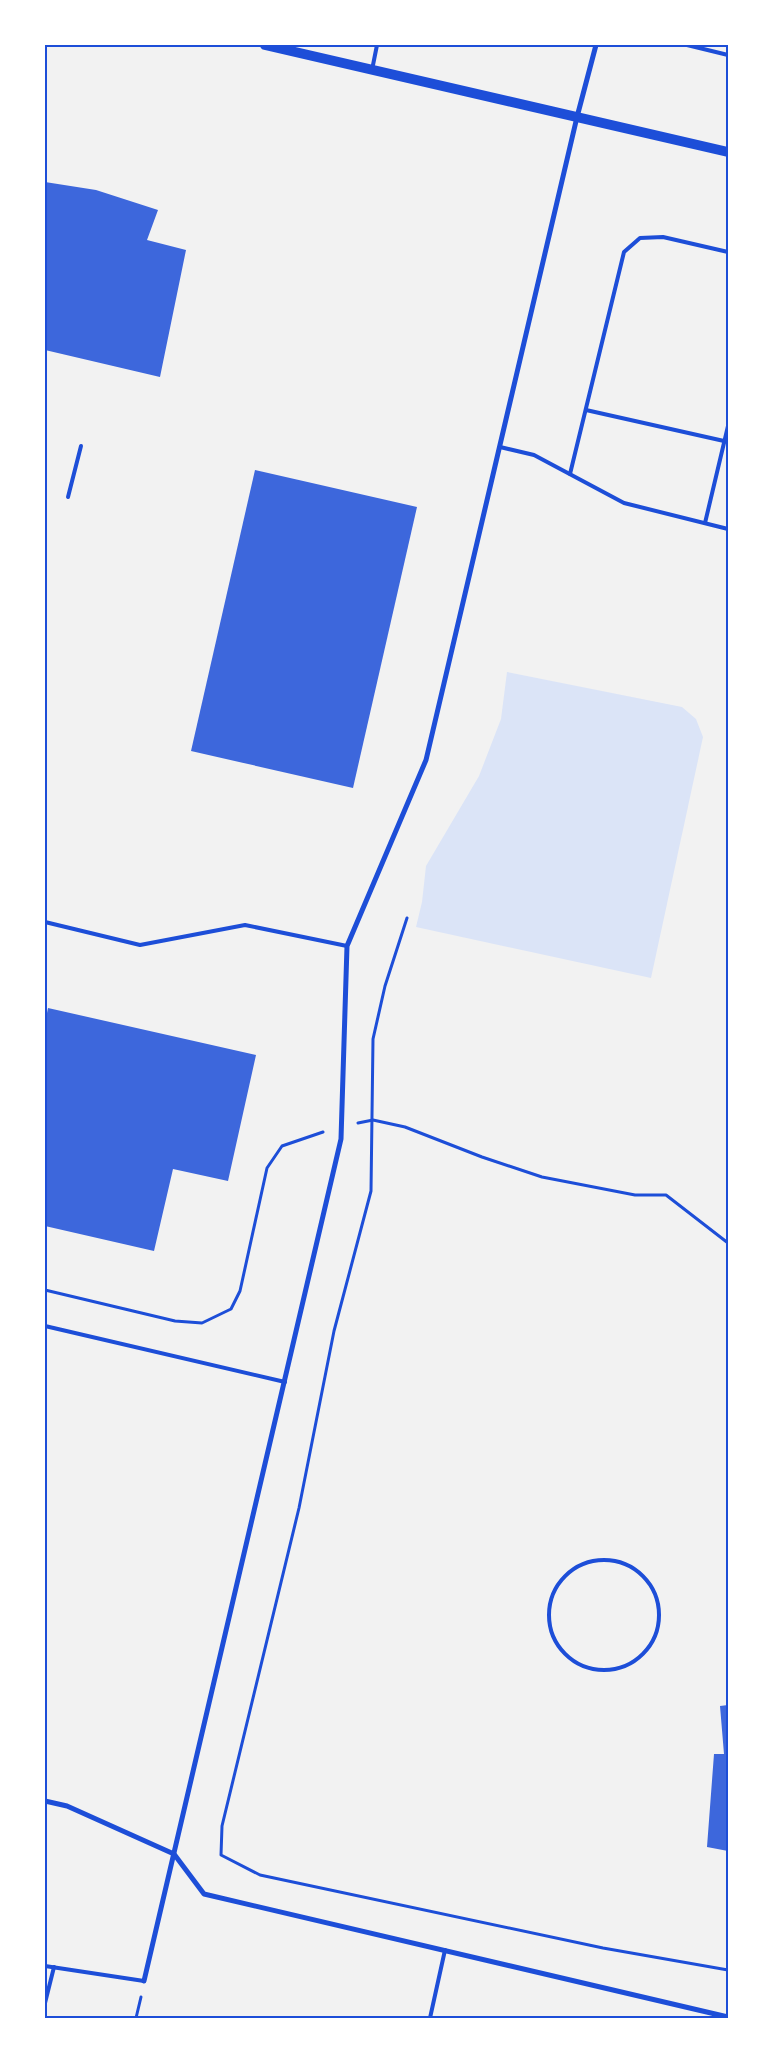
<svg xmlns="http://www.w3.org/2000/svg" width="773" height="2063" font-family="Poppins,sans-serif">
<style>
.green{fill:#dbe4f7}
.building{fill:#3d67dc}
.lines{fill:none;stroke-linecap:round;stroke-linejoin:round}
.path{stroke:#1d4ed8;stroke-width:3}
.service{stroke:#1d4ed8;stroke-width:4}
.minor{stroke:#1d4ed8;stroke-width:5}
.secondary{stroke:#1d4ed8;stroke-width:10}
.neatline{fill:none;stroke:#1d4ed8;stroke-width:2}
</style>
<rect width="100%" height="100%" fill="#f2f2f2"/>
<path class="green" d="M507 672 682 707 696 719 703 737 651 978 416 927 422 902 426 866 479 776 501 719Z"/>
<g class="building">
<path d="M45 182 96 190 158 210 147 240 186 250 160 377 45 350Z"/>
<path d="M255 470 417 507 353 788 191 751Z"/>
<path d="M48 1008 256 1055 228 1181 173 1169 154 1251 45 1226V1023Z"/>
<path d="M728 1705V1851L707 1847 714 1754H724L720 1706Z"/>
</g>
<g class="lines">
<g class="path">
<path d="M407 918 385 986 373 1039 371 1191 334 1331 299 1508 222 1826 221 1855 260 1875 603 1948 728 1970"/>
<path d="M358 1123 373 1120 405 1127 482 1157 542 1177 635 1195H666L728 1243"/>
<path d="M45 1290 175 1321 202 1323 231 1309 240 1291 267 1168 282 1146 323 1132"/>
<path d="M136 2018 141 1997"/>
</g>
<g class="service">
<path d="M687 45 728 55"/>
<path d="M372 70 377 45"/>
<path d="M586 410 724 441"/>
<path d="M500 447 534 455 624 503 728 529"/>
<path d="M570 474 624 252 640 238 663 237 728 252"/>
<path d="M68 497 81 446"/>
<path d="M705 523 728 426"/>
<path d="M45 922 140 945 245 925 347 946"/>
<path d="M45 1326 285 1382"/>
<circle cx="604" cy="1615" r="55"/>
<path d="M45 1966 144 1981"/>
<path d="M45 2003 54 1967"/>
<path d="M430 2018 445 1950"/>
</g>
<g class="minor">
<path d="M45 1801 67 1806 174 1854 204 1894 728 2017"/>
<path d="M144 1981 341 1139 347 946 426 760 577 117 596 45"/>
</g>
<path class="secondary" d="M265 45 728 152"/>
</g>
<rect width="773" height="2063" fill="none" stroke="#ffffff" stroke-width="92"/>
<rect x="46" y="46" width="681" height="1971" class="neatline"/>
</svg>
